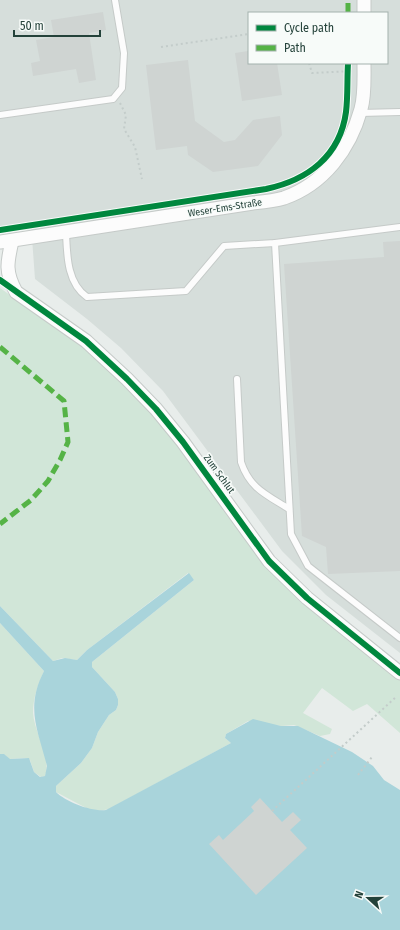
<svg xmlns="http://www.w3.org/2000/svg" width="400" height="930" font-family="'Fira Sans Condensed',sans-serif">
<style>
.built{fill:#d6dedb;fill-rule:evenodd}
.green{fill:#d1e6d8}
.water{fill:#a9d4db}
.building{fill:#cfd4d2}
.lines{fill:none;stroke-linecap:round;stroke-linejoin:round}
.service-casing{stroke:#c5cac8;stroke-width:8}
.minor-casing{stroke:#c5cac8;stroke-width:15}
.path{stroke:#c3ccca;stroke-width:2;stroke-dasharray:2 3;stroke-linecap:butt}
.service{stroke:#fcfcfc;stroke-width:6}
.minor{stroke:#fcfcfc;stroke-width:13}
.quiet{stroke:#55b346;stroke-width:5;stroke-dasharray:10 5;stroke-linecap:butt}
.cycleway-casing{stroke:#f7fbf9;stroke-width:8}
.cycleway{stroke:#00873e;stroke-width:6}
.labels{text-anchor:middle;dominant-baseline:central;stroke-width:3;stroke-linejoin:round;paint-order:stroke}
.street-label{font-size:10px;fill:#24423a;stroke:#f7fbf9}
</style>
<rect width="100%" height="100%" fill="#e8edeb"/>
<path class="built" d="M0 0H400V653L326 595 282 551 163 391 121 348 87 319 35 279 31 224 0 229ZM249 13H387V63H249Z"/>
<g class="green">
<path d="M0 288 96 356 156 416 181 448 232 521 400 678V733L367 704 353 711 322 688 303 713 332 729 330 734 320 736 294 725 281 726 248 721 226 734 225 738 231 743 109 809 99 811 90 810 56 792V786L81 763 92 748 98 732 109 715 116 710 118 705V699L115 692 92 667V662L194 580 188 573 87 650 77 660 62 658 53 661 0 606Z"/>
<path d="M0 623 44 671C38 684 33 698 33 713 34 732 52 758 45 776L41 777 34 772 30 760 27 758 9 759 5 755 0 754Z"/>
</g>
<path class="water" d="M189 573 194 580 92 662V667L115 692 118 699V705L116 710 109 715 98 732 92 748 81 763 56 786V792C66 802 92 812 106 810L231 743 225 738 226 734 253 719 281 726H298L352 752 373 766 384 780 400 790V930H0V754H4L10 759 29 758 34 772 40 777 45 776 47 766C38 730 25 708 44 671L0 623V606L53 661 65 658 77 660 87 650Z"/>
<g class="building">
<path d="M103 12 106 30 89 33 96 80 79 83 76 69 33 76 31 63 40 61 36 40 54 37 51 20Z"/>
<path d="M248 51 249 63H277L282 95 242 101 235 53Z"/>
<path d="M188 60 195 121 224 142 235 140 253 120 280 116 282 135 258 166 213 172 188 155 187 146 156 150 146 65Z"/>
<path d="M400 241V571L328 574 326 547 302 536 284 264 384 257 383 242Z"/>
<path d="M260 798 282 822 293 812 301 820 290 830 307 848 256 895 209 844 219 835 223 840 254 811 251 807Z"/>
</g>
<g class="lines">
<g class="service-casing">
<g id="service">
<path d="M360 113 400 112"/>
<path d="M0 115 113 99 122 88 124 53 115 0"/>
<path d="M66 233C67 255 67 283 87 297L186 291 224 246 275 243 400 227"/>
<path d="M275 243 291 534 308 566 400 638"/>
<path d="M237 379 241 462C250 489 267 495 289 509"/>
</g>
</g>
<g class="minor-casing">
<g id="minor">
<path d="M364 13V0"/>
<path d="M12 241C7 263 5 272 16 292L86 341 127 379 156 409 183 442 269 561 307 598 400 673"/>
<path d="M0 242 253 203C263 202 274 201 284 198 324 184 350 149 361 109 365 95 364 77 364 63"/>
</g>
</g>
<g class="path">
<path d="M161 47 249 34"/>
<path d="M309 63 312 73 352 71"/>
<path d="M120 103 126 115 124 129 135 147 142 179"/>
<path d="M358 775 372 757"/>
<path d="M272 811 396 697"/>
</g>
<use href="#service" class="service"/>
<use href="#minor" class="minor"/>
<g class="quiet">
<path d="M348 13V0"/>
<path d="M0 347 64 401 68 442 60 460 48 481 31 500 0 524"/>
</g>
<g class="cycleway-casing">
<g id="cycleway">
<path d="M0 230 266 189C308 180 340 156 346 112 348 96 347 79 348 63"/>
<path d="M0 280 86 341 127 379 156 409 183 442 269 561 307 598 400 673"/>
</g>
</g>
<use href="#cycleway" class="cycleway"/>
</g>
<g class="labels">
<g class="street-label">
<text transform="translate(225 208) rotate(-9)">Weser-Ems-Straße</text>
<text transform="translate(219 474) rotate(54)">Zum Schlut</text>
</g>
</g>
<rect x="248" y="12" width="140" height="52" fill="#f7fbf9" stroke="#a3b1ad"/>
<rect x="256" y="25" width="20" height="6" fill="#00873e" stroke="#a3b1ad"/>
<text x="284" y="32" font-size="12" fill="#24423a">Cycle path</text>
<rect x="256" y="45" width="20" height="6" fill="#55b346" stroke="#a3b1ad"/>
<text x="284" y="52" font-size="12" fill="#24423a">Path</text>
<g transform="translate(368 898) rotate(291)" stroke="#f7fbf9" stroke-width="3" paint-order="stroke">
<path d="M0-3L7 15L0 10L-7 15Z" fill="#24423a"/>
<text y="-6" font-size="11" font-weight="bold" text-anchor="middle" fill="#24423a">N</text>
</g>
<path d="M14 30v6h86v-6" fill="none" stroke="#24423a" stroke-width="2"/>
<text x="20" y="30" font-size="12" fill="#24423a" stroke="#f7fbf9" stroke-width="3" paint-order="stroke">50 m</text>
</svg>
